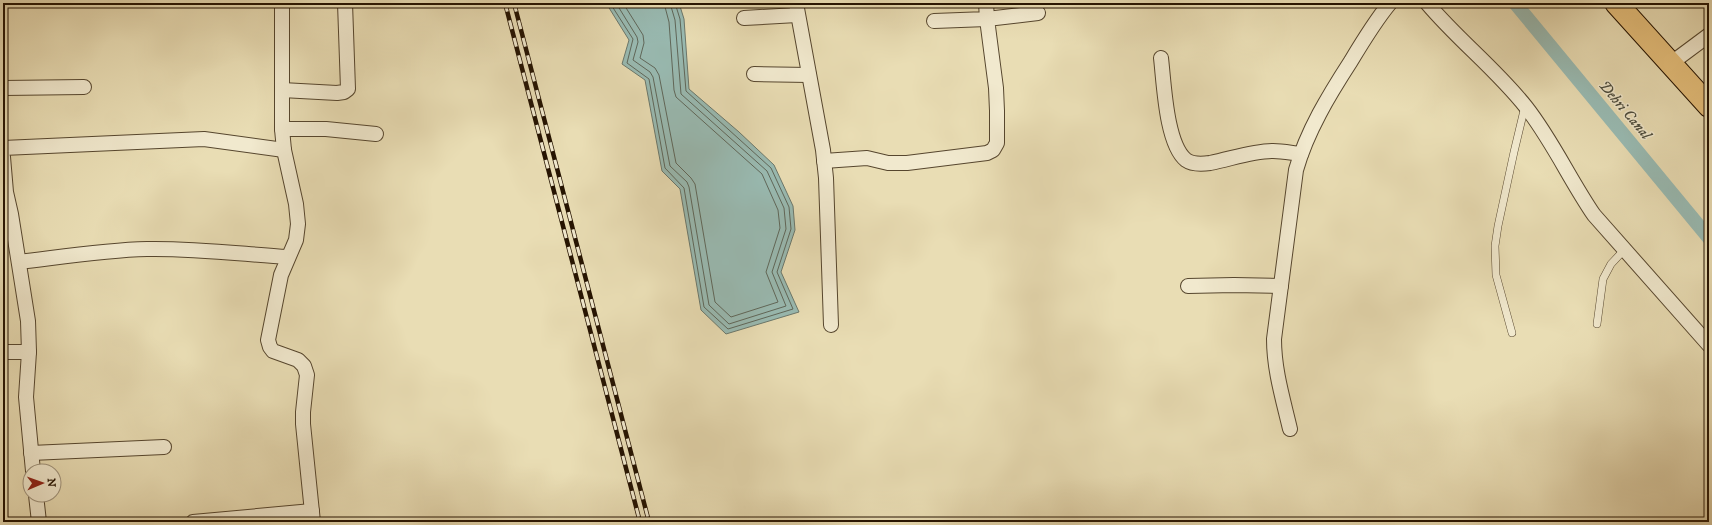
<svg xmlns="http://www.w3.org/2000/svg" width="1712" height="525" font-family="'IM FELL DW Pica',serif">
<style>
.water{fill:#99bbb3;stroke:#6b786c}
.lines{fill:none;stroke-linecap:round;stroke-linejoin:round}
.shore{stroke:#5f675a;stroke-width:1}
.canal{stroke:#99bbb3;stroke-width:14}
.service-casing{stroke:#56462e;stroke-width:8}
.minor-casing{stroke:#56462e;stroke-width:16}
.trunk-casing{stroke:#251301;stroke-width:24}
.service{stroke:#f1e9ce;stroke-width:7}
.minor{stroke:#f1e9ce;stroke-width:14}
.trunk{stroke:#e4be7a;stroke-width:22}
.rail-casing{stroke:#251301;stroke-width:4.5}
.rail{stroke:#f1e9ce;stroke-width:3;stroke-dasharray:9;stroke-linecap:butt}
.labels{text-anchor:middle;dominant-baseline:central;stroke-width:3;stroke-linejoin:round;paint-order:stroke}
.water-label{font-size:15px;font-style:italic;fill:#4e4e3f;stroke:#f1e9ce}
</style>
<rect width="100%" height="100%" fill="#e9ddb4"/>
<filter id="stains"><feTurbulence type="fractalNoise" baseFrequency=".005" numOctaves="4"/><feColorMatrix values="0 0 0 0 .2 0 0 0 0 .09 0 0 0 0 .02 0 0 0 .5 -.17"/></filter>
<radialGradient id="worn" r=".72"><stop offset=".6" stop-color="#630" stop-opacity="0"/><stop offset="1" stop-color="#630" stop-opacity=".3"/></radialGradient>
<path class="water" d="M606 3H679L684 19 689 89 739 132 774 165 793 206 795 230 781 272 799 312 726 334 701 310 680 189 662 171 645 80 622 64 629 40Z"/>
<g class="lines">
<g class="shore">
<path d="M610 3 633 39 627 63 649 79 665 168 684 188 704 307 728 329 793 309 777 272 791 229 789 207 771 168 686 91 680 19 675 3"/>
<path d="M616 3 637 37 638 42 633 60 650 72 653 77 670 166 687 182 689 187 709 305 729 324 786 306 772 272 786 229 784 208 767 171 681 94 675 20 670 3"/>
<path d="M623 3 643 35 644 43 640 58 655 68 659 75 676 163 691 178 695 184 715 302 731 317 778 302 766 272 780 228 778 210 762 174 676 97 674 90 669 22 664 3"/>
</g>
<path class="canal" d="M1515 3 1709 238"/>
<g class="service-casing">
<g id="service">
<path d="M1597 324 1603 279 1611 264 1625 249"/>
<path d="M1512 333 1496 275 1495 246 1498 226 1514 152 1525 106"/>
</g>
</g>
<g class="minor-casing">
<g id="minor">
<path d="M282 3V129L284 150 296 204 298 224 296 240 281 275 268 340 270 347 273 351 298 360 304 366 307 375 303 412V424L313 522"/>
<path d="M796 3 823 150 826 178 831 325"/>
<path d="M1427 3C1458 40 1496 69 1526 107 1552 140 1570 180 1594 215L1709 345"/>
<path d="M744 18 797 15"/>
<path d="M934 21 987 19 986 3"/>
<path d="M1161 58C1164 83 1166 144 1186 160 1193 165 1203 164 1210 163 1231 159 1252 151 1273 151 1282 151 1292 153 1301 154"/>
<path d="M1670 64 1709 35"/>
<path d="M754 74 809 75"/>
<path d="M3 88 84 87"/>
<path d="M282 90 337 93 344 92 348 89 345 3"/>
<path d="M282 129H326L376 134"/>
<path d="M3 148 204 139 284 150"/>
<path d="M3 157 6 192 11 214 28 321 29 352 26 397 33 471"/>
<path d="M824 161 867 158 888 163H907L987 153 993 150 997 143V111L996 88 987 19 1038 13"/>
<path d="M19 262C61 257 104 250 147 249 194 248 241 254 288 257"/>
<path d="M1188 286 1234 285 1281 286"/>
<path d="M3 352H29"/>
<path d="M1290 429C1283 399 1274 370 1274 339L1296 170C1307 131 1329 95 1351 61 1363 41 1375 21 1390 3"/>
<path d="M31 453 164 447"/>
<path d="M36 495 39 522"/>
<path d="M193 522 312 511"/>
</g>
</g>
<g class="trunk-casing">
<path id="trunk" d="M1616 3 1709 106"/>
</g>
<use href="#service" class="service"/>
<use href="#minor" class="minor"/>
<use href="#trunk" class="trunk"/>
<g class="rail-casing">
<g id="rail">
<path d="M505 3 640 522"/>
<path d="M514 3 649 522"/>
</g>
</g>
<use href="#rail" class="rail"/>
</g>
<g class="labels">
<g class="water-label">
<text transform="translate(1625 110) rotate(50)">Dehri Canal</text>
</g>
</g>
<rect width="1712" height="525" fill="none" stroke="#e9ddb4" stroke-width="16"/>
<rect x="4" y="4" width="1704" height="517" fill="none" stroke="#251301" stroke-width="2"/>
<rect x="8" y="8" width="1696" height="509" fill="none" stroke="#251301"/>
<g transform="translate(42 483) rotate(88)"><circle r="19" fill="#f1e9ce" stroke="#9f937c"/>
<path d="M0-3L7 15L0 10L-7 15Z" fill="#8f2418"/>
<text y="-6" font-size="11" font-weight="bold" text-anchor="middle" fill="#251301">N</text>
</g>
<rect width="100%" height="100%" filter="url(#stains)"/>
<rect width="100%" height="100%" fill="url(#worn)"/>
</svg>
